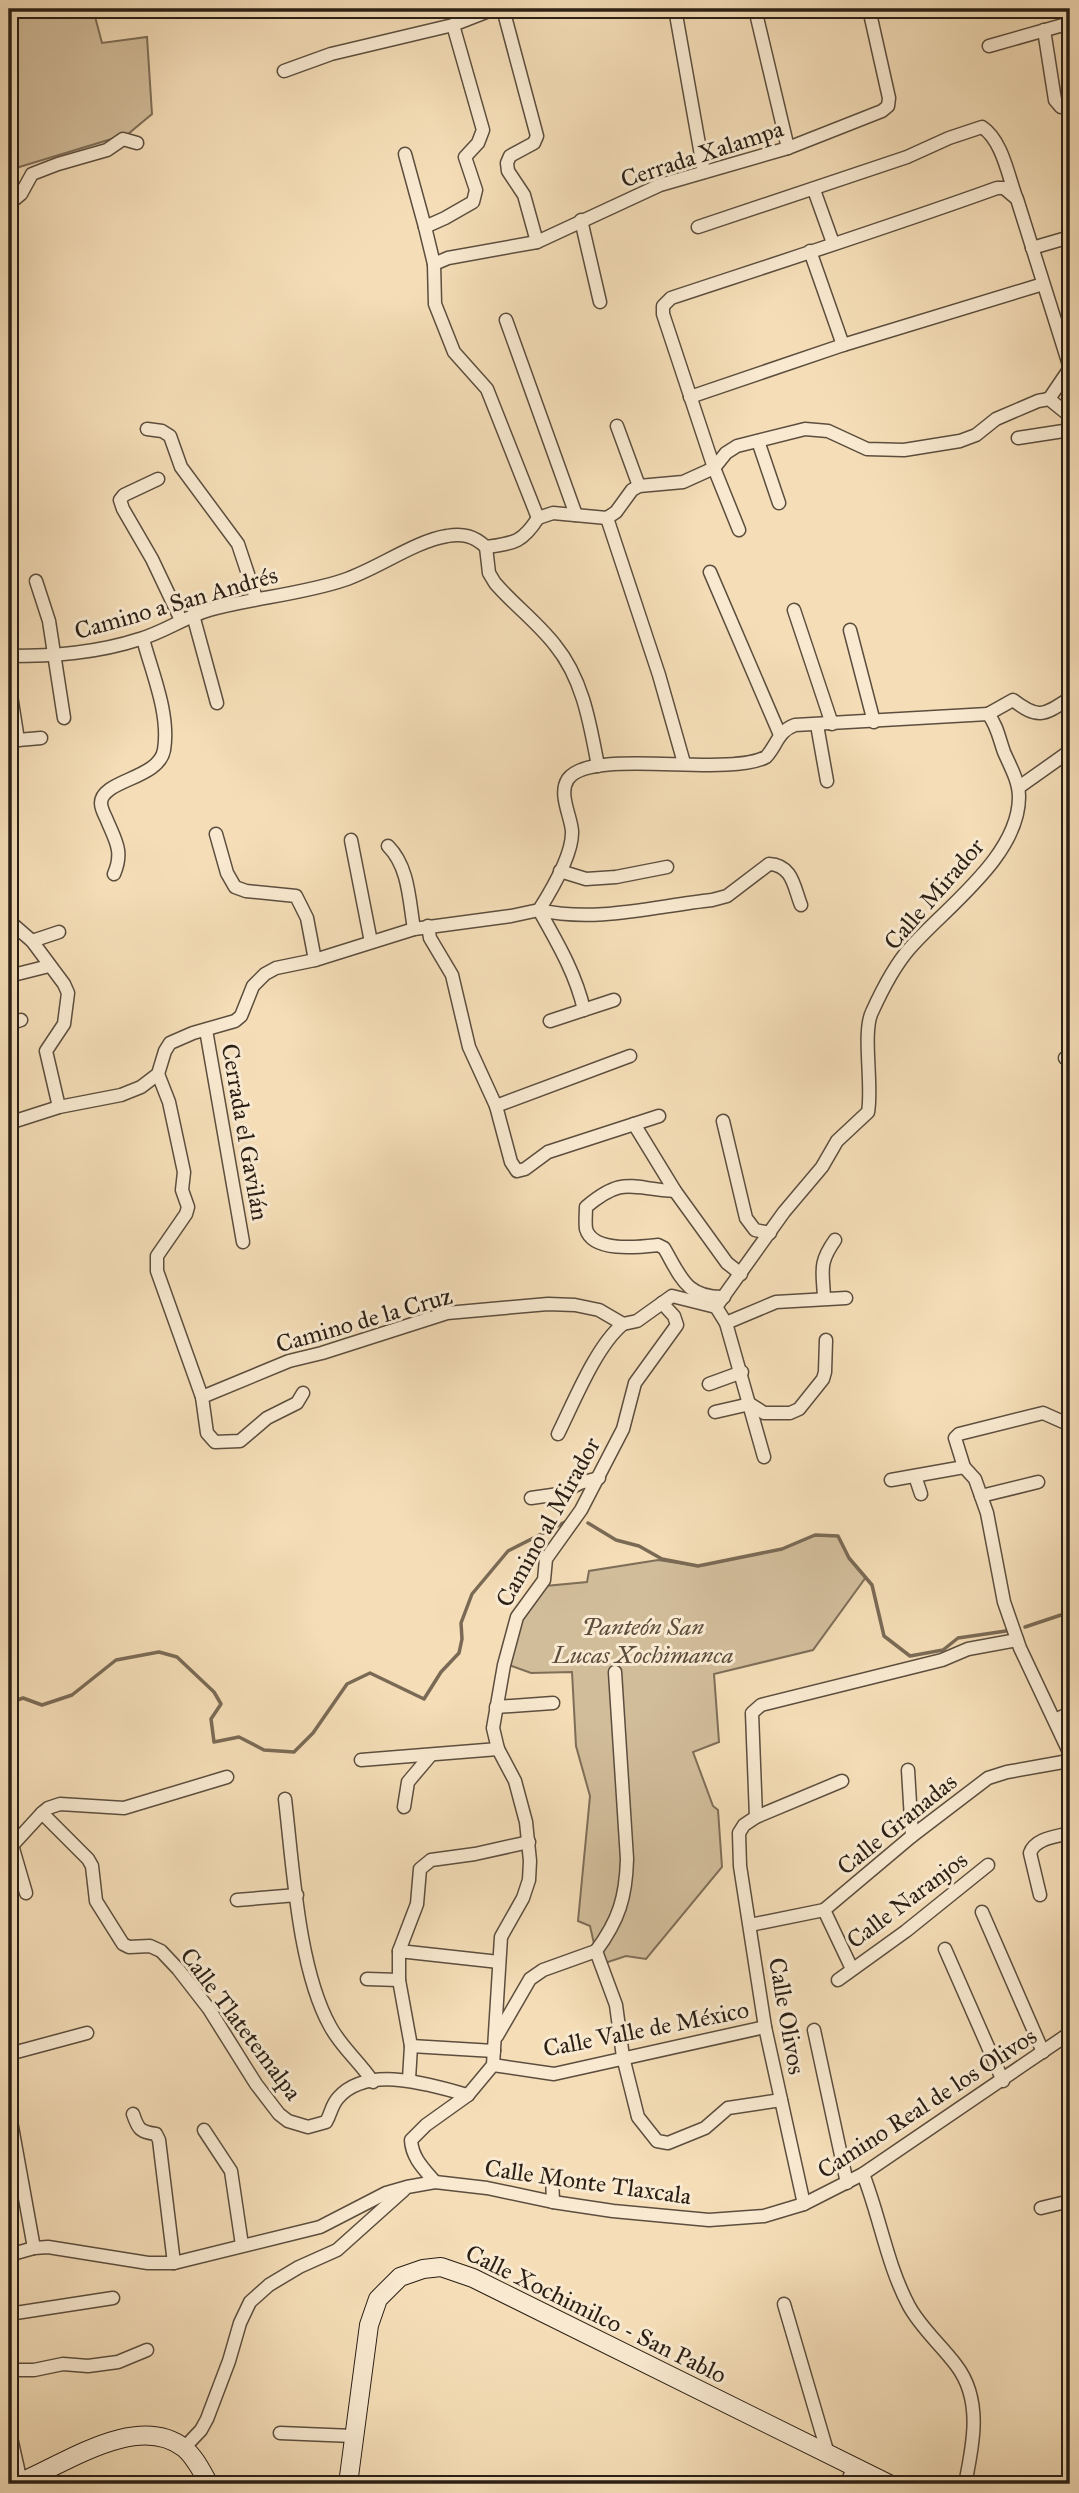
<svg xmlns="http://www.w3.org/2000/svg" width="1079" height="2493" font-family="'IM FELL Great Primer',serif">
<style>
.green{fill:#d2bd9b;stroke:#7e6e58;stroke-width:2}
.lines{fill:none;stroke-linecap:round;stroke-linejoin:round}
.stream{stroke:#7a6a55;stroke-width:3.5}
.street-casing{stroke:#5c4e3e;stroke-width:15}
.secondary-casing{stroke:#2a1f15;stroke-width:20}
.street{stroke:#f8e9d0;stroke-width:12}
.secondary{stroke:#f8e9d0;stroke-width:18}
.labels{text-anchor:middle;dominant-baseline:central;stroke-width:6;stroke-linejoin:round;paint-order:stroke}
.street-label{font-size:24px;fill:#2a1f15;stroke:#f8e9d0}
.park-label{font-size:24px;font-style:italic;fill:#5c4e3d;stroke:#f8e9d0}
</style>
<rect width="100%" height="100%" fill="#f4ddb7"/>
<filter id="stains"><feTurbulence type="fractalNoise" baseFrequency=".00286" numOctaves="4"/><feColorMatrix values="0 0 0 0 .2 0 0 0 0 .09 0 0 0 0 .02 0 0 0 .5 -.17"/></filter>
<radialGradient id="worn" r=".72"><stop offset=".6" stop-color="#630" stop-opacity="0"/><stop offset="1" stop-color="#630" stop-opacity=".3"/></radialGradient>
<g class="green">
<path d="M9 9H93L102 43 147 37 152 114 128 134 16 168 17 188 9 195Z"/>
<path d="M815 1535 838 1536 849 1558 866 1577 813 1650 714 1674 719 1742 693 1752 713 1806 718 1810 722 1867 646 1959 626 1956 608 1962 598 1961 590 1926 578 1921 590 1796 576 1746 572 1672 531 1673 509 1665 521 1619 545 1586 587 1582 589 1571 658 1560 698 1566 782 1549Z"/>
</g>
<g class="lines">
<g class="stream">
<path d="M588 1523 616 1540 639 1546 662 1559 698 1566 782 1549 815 1535 838 1536 849 1558 872 1585 884 1636 910 1656 943 1650 958 1638 1006 1631"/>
<path d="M1025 1627 1070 1612"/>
<path d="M9 1703 23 1698 42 1705 72 1695 116 1660 159 1652 177 1657 214 1692 221 1704 211 1719 214 1742 239 1737 264 1750 294 1752 313 1733 347 1684 370 1673 424 1699 441 1672 459 1653 462 1639 461 1623 472 1594 508 1551 567 1521"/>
</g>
<g class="street-casing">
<g id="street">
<path d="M503 9 537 136 534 143 510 156 507 163 508 171 524 195 537 242"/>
<path d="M675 9 704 172"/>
<path d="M755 9 788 148"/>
<path d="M453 25 483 130 478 143 465 157 476 190 473 202 445 218 425 227 434 264 435 304 454 352 487 389 538 518"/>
<path d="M1044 30 1055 100 1061 107H1070"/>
<path d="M989 46 1070 23"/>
<path d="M284 71 331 54 453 25 494 9"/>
<path d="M405 154 425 227"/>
<path d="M814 190 833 243"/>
<path d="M9 204 21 194 32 174 58 164 107 150 123 139 137 143"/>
<path d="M581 220 600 302"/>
<path d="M698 227 907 157 949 138 982 127C1002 140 1008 175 1016 197"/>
<path d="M1032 248 1070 237"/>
<path d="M810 251 843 345"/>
<path d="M434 264 448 258 537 242 660 185 788 148 882 111 888 106 889 98 869 9"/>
<path d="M506 320 576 515"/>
<path d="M690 397 843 345 1043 284"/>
<path d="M617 426 639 486"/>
<path d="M147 429 162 431 170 436 181 467 238 544 256 598"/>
<path d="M1018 438 1070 430"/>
<path d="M758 441 779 503"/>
<path d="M158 479 124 495 120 500 123 509 152 559 181 620"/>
<path d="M538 518 553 513 607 518 616 512 632 490 639 486 683 482 714 468 726 453 737 446 805 429 828 431 867 449 904 450 960 441 976 435 996 419 1038 401 1049 399 1070 416"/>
<path d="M607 518 659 675 684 763"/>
<path d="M739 530 714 468 663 314V306L671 298C780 262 889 227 997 188H1004L1017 199 1070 368 1049 399"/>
<path d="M486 547 489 573 495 583C514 605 537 622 555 645 583 679 590 724 598 766"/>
<path d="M710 572 780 735"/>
<path d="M36 581 49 621 64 718"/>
<path d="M794 610 832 724"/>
<path d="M193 615 217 703"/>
<path d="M850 630 874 722"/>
<path d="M9 656C54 656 97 653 140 639 164 632 185 617 209 610 252 598 303 594 344 580 377 569 415 541 447 536 463 533 474 536 486 547 514 543 522 543 538 518"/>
<path d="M9 683 18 740 9 744"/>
<path d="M988 714 1013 700C1039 720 1044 715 1070 698"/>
<path d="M817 725 827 781"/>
<path d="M18 740 41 738"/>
<path d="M1019 787 1070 751"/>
<path d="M216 834 227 873 235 887 246 891 296 896 307 918 315 960"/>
<path d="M351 840 371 942"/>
<path d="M388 846C409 867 409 900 414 929"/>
<path d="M560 871 586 879 616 877 667 867"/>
<path d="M114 874C124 851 115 840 106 818 104 814 101 808 101 803 101 780 159 779 164 750 170 714 152 673 143 639"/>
<path d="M9 921 32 941 64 984 68 993 64 1024 46 1051 59 1107"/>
<path d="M428 926 430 938 452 975 469 1047 496 1106 511 1162 517 1171 525 1169 548 1152 659 1116"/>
<path d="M32 941 59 932"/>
<path d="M9 976 49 966"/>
<path d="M584 1010C576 974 557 942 539 910 597 923 655 906 712 900L727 896 769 864C793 865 794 888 801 905"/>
<path d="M550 1021 614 1000"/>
<path d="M9 1024 21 1020"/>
<path d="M206 1030 243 1242"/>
<path d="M1065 1058H1070"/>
<path d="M158 1074 169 1102 184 1172 182 1190 188 1207 186 1214 157 1256V1271L202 1397 207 1433 215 1442 240 1441 267 1418 297 1403 303 1393"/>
<path d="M496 1106 630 1056"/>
<path d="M723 1121 746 1218 755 1230 770 1233"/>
<path d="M9 1123 59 1107 121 1095 141 1087 158 1074 165 1051 170 1043 193 1033 235 1021 241 1016 253 986 265 974 276 968 315 960 414 929 511 916 539 910C551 891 573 854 572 831 571 816 558 794 568 779 591 747 726 778 766 757 777 745 778 731 795 725L988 714C997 725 999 738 1004 752 1010 766 1019 781 1019 797 1019 856 946 907 910 948 894 966 882 990 872 1012 862 1032 873 1086 868 1112L837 1141 822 1167 784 1212 716 1307"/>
<path d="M634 1124 675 1191 727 1263 741 1274"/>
<path d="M675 1191C631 1189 624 1175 586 1207 586 1213 585 1223 586 1229 593 1253 640 1247 658 1245L664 1248C681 1277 686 1298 724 1297"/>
<path d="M824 1298C823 1271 818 1264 835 1240"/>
<path d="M726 1323 776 1302 846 1298"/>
<path d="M623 1324 637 1321 672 1296 716 1307 726 1323 764 1457"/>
<path d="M709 1384 742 1372"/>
<path d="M202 1397 289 1361 322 1353 447 1313 548 1304 575 1305 599 1310 623 1324"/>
<path d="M750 1404 764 1413H790L799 1409 823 1379 825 1372 826 1340"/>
<path d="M715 1412 750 1404"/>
<path d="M558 1434C574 1402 596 1346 623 1324"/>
<path d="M964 1467 955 1438 959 1434 1043 1413 1070 1425"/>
<path d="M915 1476 921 1494"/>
<path d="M891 1480 964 1467 975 1479 987 1513 1004 1602 1020 1648 1070 1754"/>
<path d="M981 1496 1038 1482"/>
<path d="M531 1498 559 1494 580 1483 599 1478"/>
<path d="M615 1672 627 1859C626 1897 619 1920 596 1951L616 2005 623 2057 638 2117 657 2141 668 2143 705 2128 728 2108 781 2100"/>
<path d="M496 1707 553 1703"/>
<path d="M1055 1720 1070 1713"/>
<path d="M361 1760 498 1749"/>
<path d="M908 1770 912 1836"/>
<path d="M285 1799C293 1866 298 1968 330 2026 341 2047 360 2062 373 2082"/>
<path d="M404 1807 408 1782 430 1756"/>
<path d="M42 1813 48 1808 60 1804 124 1808 227 1777"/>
<path d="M756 1817 752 1713 761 1705 942 1660 968 1649 1017 1640"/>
<path d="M12 1845 26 1893"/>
<path d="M9 1849 42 1813 88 1859 92 1866 96 1901 123 1944 129 1947 150 1946 161 1951 178 1969 209 2009 256 2084 279 2114 288 2121 308 2127 326 2122C331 2114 331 2106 338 2098 368 2064 430 2085 468 2095"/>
<path d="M1040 1895 1030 1853C1035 1838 1056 1837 1070 1833"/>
<path d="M237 1900 297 1895"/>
<path d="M824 1910 852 1969"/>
<path d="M982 1912 1043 2052"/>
<path d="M750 1925 824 1910 912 1836 988 1778 1007 1772 1063 1762 1070 1757"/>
<path d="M945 1949 1003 2081"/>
<path d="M399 1951 499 1962"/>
<path d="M367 1979 399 1980"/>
<path d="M838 1980 906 1931 988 1865"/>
<path d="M814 2030 847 2183"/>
<path d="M497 2036 530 1979 543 1970 596 1951"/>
<path d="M411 2046 494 2051"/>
<path d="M9 2054 87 2033"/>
<path d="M493 2065 554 2074 765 2027"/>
<path d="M409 2079 411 2046 399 1980V1951L417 1904 420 1869 431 1860 475 1854 529 1842"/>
<path d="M9 2110 34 2248"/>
<path d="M133 2114C138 2129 140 2132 156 2134L159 2140 174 2263"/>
<path d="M204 2130 231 2171 242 2245"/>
<path d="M863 2174C880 2217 887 2265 909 2306 921 2328 941 2345 956 2365 983 2400 973 2445 965 2484"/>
<path d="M552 2176 553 2202"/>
<path d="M435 2182C424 2169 412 2158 411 2140L426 2125 468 2095 493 2065 501 1937 523 1898 529 1880 530 1861 526 1822 515 1781 498 1749 493 1728 504 1665 517 1617 544 1580 546 1559 581 1510 623 1429 635 1383 677 1325 674 1316 662 1303"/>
<path d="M804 2204 765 2027 740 1866 739 1833 744 1825 756 1817 842 1781"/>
<path d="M1041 2208 1070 2201"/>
<path d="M9 2255 34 2248 48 2247 148 2263H174L320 2227 386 2193 407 2187 435 2182 487 2188 553 2202 613 2211 709 2220 764 2216 804 2204 863 2174 1070 2033"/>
<path d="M784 2304 828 2454"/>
<path d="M9 2314 113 2298"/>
<path d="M9 2370H34L63 2364 88 2366 118 2362 147 2350"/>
<path d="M9 2429 21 2482"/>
<path d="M280 2433 353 2436"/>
<path d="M184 2448 201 2430 207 2419 229 2361 240 2323 250 2302 269 2285 299 2267 337 2250 404 2190"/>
<path d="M847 2484 853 2467"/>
</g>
</g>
<g class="secondary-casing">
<g id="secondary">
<path d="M16 2484C62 2466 137 2411 184 2448 195 2457 202 2472 209 2484"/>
<path d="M348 2484 369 2325 378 2299 400 2277 423 2269 441 2267 473 2278 889 2484"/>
</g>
</g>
<use href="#street" class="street"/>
<use href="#secondary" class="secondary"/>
</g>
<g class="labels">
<g class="street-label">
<text transform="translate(702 154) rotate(-18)">Cerrada Xalampa</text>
<text transform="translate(176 603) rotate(-16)">Camino a San Andrés</text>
<text transform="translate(934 894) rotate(-49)">Calle Mirador</text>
<text transform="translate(245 1132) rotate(80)">Cerrada el Gavilán</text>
<text transform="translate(364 1320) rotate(-16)">Camino de la Cruz</text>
<text transform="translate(548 1522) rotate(-61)">Camino al Mirador</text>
<text transform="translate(897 1824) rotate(-39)">Calle Granadas</text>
<text transform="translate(907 1900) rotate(-37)">Calle Naranjos</text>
<text transform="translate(787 2016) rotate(80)">Calle Olivos</text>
<text transform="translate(241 2024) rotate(53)">Calle Tlatetemalpa</text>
<text transform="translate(646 2029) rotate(-11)">Calle Valle de México</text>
<text transform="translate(927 2103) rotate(-33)">Camino Real de los Olivos</text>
<text transform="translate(588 2182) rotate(8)">Calle Monte Tlaxcala</text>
<text transform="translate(596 2314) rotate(26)">Calle Xochimilco - San Pablo</text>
</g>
<g class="park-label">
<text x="643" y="1627">Panteón San<tspan x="643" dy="28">Lucas Xochimanca</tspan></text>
</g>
</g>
<rect width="1079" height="2493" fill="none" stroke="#f4ddb7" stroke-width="35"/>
<rect x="10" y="10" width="1058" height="2472" fill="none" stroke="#2a1f15" stroke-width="3.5"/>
<rect x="18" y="18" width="1044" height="2458" fill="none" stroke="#2a1f15" stroke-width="2"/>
<rect width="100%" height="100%" filter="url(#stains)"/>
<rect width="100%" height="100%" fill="url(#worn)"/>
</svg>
